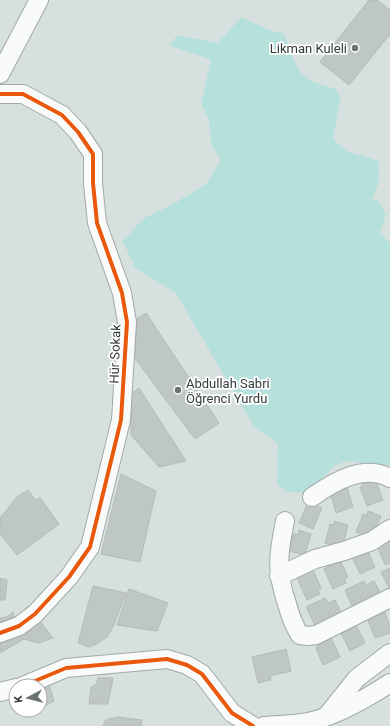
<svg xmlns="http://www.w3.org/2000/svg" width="390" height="726" font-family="Roboto,sans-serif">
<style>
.green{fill:#b6e0dc}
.building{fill:#bfc7c5;stroke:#b4bbba}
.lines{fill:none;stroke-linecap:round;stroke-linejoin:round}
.minor-casing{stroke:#a2a9a8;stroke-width:20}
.minor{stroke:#f9fafa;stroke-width:18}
.cycleway-casing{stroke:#fff;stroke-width:6}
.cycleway{stroke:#e8590c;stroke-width:4}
.poi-dot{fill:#6c7473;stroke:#fff;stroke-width:1.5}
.labels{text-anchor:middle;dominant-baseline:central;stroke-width:3.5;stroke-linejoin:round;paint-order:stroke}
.poi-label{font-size:13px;fill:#333a39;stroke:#fff;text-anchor:end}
.street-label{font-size:13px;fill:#333a39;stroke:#fff}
</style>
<rect width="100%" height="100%" fill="#d6e0de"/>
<path class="green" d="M241 17 267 29 284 34C298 68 295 80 336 89L340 98 333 139 346 151 379 161V181L372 200 379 201 386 215 380 233 390 243V466L347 461 335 465 318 484 301 493 287 492 277 484 278 444 254 426 175 292 135 268 123 241 144 218 175 203 206 184 221 160 212 146 208 117 201 104 211 59 170 46 177 35 218 43Z"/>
<g class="building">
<path d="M369 0H377L390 10V34L349 85 320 62Z"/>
<path d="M146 313 219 423 195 439 134 357 138 318Z"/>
<path d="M139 388 186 461 159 467 131 435V394Z"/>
<path d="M121 474 156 491 140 562 101 554Z"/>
<path d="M375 479 383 500 367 506 360 487 363 486 362 483Z"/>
<path d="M346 484 353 507 336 513 331 496 333 495 332 489Z"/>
<path d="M28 490 35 500 40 498 59 524 17 555 0 534V518L17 497Z"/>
<path d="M311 503 322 508 313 529 299 523 307 505H309Z"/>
<path d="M368 511 381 516 372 538 356 532 363 514 367 515Z"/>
<path d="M335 521 348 525 342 548 325 543 330 524 333 525Z"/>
<path d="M299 530 311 534 305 555 289 551 294 533 298 535Z"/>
<path d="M390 536V563L385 565 377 545Z"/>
<path d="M367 550 375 567 360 574 351 555Z"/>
<path d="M340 560 348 577 344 579 346 583 333 589 324 569Z"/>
<path d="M390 568V590L381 572Z"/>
<path d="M313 570 321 588 318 590 320 594 307 600 297 578Z"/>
<path d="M0 578 7 580 5 600H0Z"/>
<path d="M364 581 366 585 374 581 383 598 353 608 345 590Z"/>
<path d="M93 586 126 593 114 625 107 637 97 644 88 647 78 643Z"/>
<path d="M129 589 168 603 157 631 117 625Z"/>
<path d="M325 598 328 603 335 600 342 614 316 627 306 607Z"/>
<path d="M28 606 53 638 38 643 24 639 0 653V618L7 617 13 612 15 619Z"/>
<path d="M383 607 390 626V633L375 638 368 620 372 619 369 613Z"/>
<path d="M355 623 365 643 350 651 341 633 344 631 343 629Z"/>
<path d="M330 636 340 657 323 665 316 648 318 647 316 642Z"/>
<path d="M286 649 291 671 270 676 271 680 258 683 252 657Z"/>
<path d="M98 678H113L108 704H89L91 687 96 685Z"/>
<path d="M48 681 54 701 40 709V686Z"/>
<path d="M23 710H39L27 718Z"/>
<path d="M117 717 142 720 141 726H103L106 720Z"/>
</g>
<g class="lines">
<g class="minor-casing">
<g id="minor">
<path d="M0 74 39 0"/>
<path d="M0 94H23L62 115 78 132 93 154V183L97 223 122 293 127 322 121 420 90 547 69 577 35 614 19 626 0 633"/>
<path d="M312 497C335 481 363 464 390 478"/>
<path d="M285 521C278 555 276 571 287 604 290 615 293 625 300 635L308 636 316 635 390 598"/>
<path d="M279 576 315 559 344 551 372 541 390 529"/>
<path d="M23 686 66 668 167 659 187 665 202 674 232 713 253 726"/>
<path d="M0 692 16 688"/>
<path d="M329 713 357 678 390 653"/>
<path d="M264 726C284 724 306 725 325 717 348 709 370 696 390 683"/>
</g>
</g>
<use href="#minor" class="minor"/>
<g class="cycleway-casing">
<g id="cycleway">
<path d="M0 94H23L62 115 78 132 93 154V183L97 223 122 293 127 322 121 420 90 547 69 577 35 614 19 626 0 633"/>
<path d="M23 686 66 668 167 659 187 665 202 674 232 713 253 726"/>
</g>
</g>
<use href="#cycleway" class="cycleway"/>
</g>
<g class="poi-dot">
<circle cx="355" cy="48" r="4"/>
<circle cx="178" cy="390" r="4"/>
</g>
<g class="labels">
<g class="poi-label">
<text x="347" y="48">Likman Kuleli</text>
<text x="186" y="383" text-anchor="start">Abdullah Sabri<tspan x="186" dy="15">Öğrenci Yurdu</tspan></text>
</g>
<g class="street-label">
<text transform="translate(115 354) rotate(-88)">Hür Sokak</text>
</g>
</g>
<g transform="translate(28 698) rotate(263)"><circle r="19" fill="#ffffff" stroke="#adb0b0"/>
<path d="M0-3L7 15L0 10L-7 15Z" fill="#6c7473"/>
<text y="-6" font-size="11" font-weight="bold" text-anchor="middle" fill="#333a39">K</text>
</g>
</svg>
